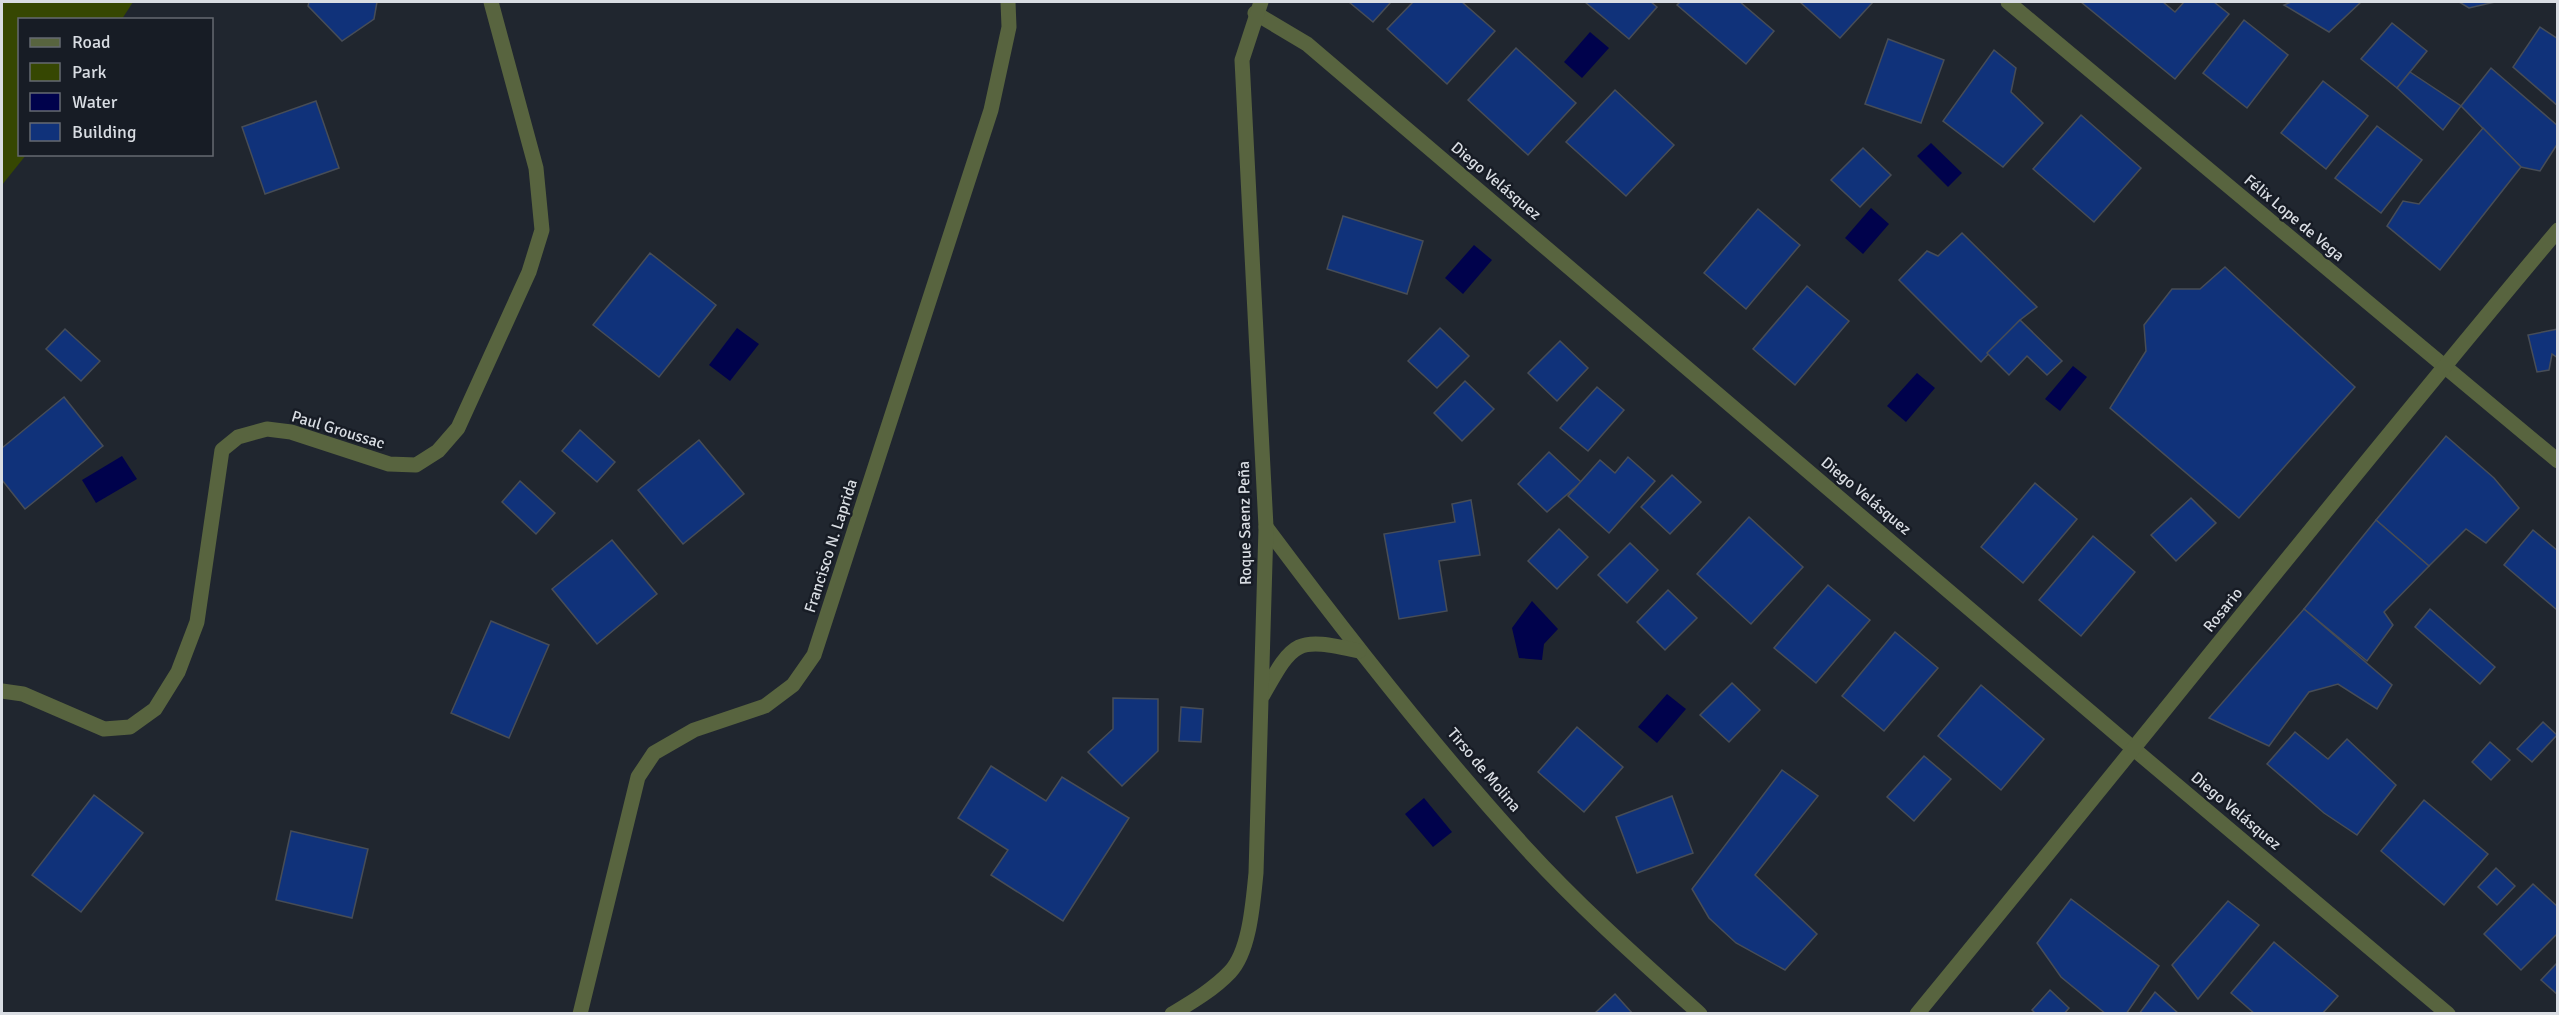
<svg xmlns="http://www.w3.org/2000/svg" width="2559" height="1015" font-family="Signika,sans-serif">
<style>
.green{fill:#364702}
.water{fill:#00024c}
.building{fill:#10327a;stroke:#474d57;stroke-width:1.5}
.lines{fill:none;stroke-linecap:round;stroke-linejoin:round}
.minor{stroke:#58643f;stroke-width:15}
.labels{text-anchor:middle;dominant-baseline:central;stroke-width:5;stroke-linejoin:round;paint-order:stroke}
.street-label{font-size:16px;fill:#d9dde3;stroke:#171c25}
</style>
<rect width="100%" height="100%" fill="#20262f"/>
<path class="green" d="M2 2H133L122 19 20 20V154L26 155 2 185Z"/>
<g class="water">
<path d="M1590 32 1609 48 1582 78 1564 62Z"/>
<path d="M1931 143 1962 173 1948 187 1917 156Z"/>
<path d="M1871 208 1889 224 1863 254 1845 238Z"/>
<path d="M1474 245 1492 260 1463 294 1445 278Z"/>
<path d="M737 328 759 344 730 381 709 365Z"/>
<path d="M2073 366 2087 377 2060 411 2045 399Z"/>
<path d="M1917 373 1935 388 1906 422 1887 406Z"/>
<path d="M122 456 137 479 96 503 82 480Z"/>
<path d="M1532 601 1558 629 1544 644 1542 660 1519 658 1512 628Z"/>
<path d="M1667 694 1686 709 1657 743 1638 727Z"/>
<path d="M1424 798 1452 832 1433 847 1405 814Z"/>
</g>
<g class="building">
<path d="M309 2H377L374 19 342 41 308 6Z"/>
<path d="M1349 2H1391L1373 22Z"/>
<path d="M1413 2H1462L1495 31 1447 84 1387 29Z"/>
<path d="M1585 2H1651L1657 7 1629 39Z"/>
<path d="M1680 2H1740L1774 31 1746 64 1677 5Z"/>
<path d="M1800 2H1873L1840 38Z"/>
<path d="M2081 2H2163L2175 12 2184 2H2214L2229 14 2175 79Z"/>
<path d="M2291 2H2361L2329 32 2284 5Z"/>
<path d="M2459 2H2495L2469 8Z"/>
<path d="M2244 20 2288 55 2247 108 2203 73Z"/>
<path d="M2392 23 2427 51 2397 88 2361 59Z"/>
<path d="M2540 27 2558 39V106L2513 67Z"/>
<path d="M1888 39 1944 60 1921 123 1865 104Z"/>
<path d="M1516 48 1576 103 1528 155 1468 100Z"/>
<path d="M1994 50 2016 68 2011 92 2043 123 2003 167 1943 121Z"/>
<path d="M2491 68 2558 126V143L2540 171 2521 167 2461 106Z"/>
<path d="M2410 72 2461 106 2443 130 2397 88Z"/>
<path d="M2323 81 2368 116 2326 169 2281 133Z"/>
<path d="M1615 90 1674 145 1626 196 1566 142Z"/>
<path d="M316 101 339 168 265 194 242 127Z"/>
<path d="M2081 115 2141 168 2094 222 2033 169Z"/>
<path d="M2377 126 2422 160 2381 213 2335 178Z"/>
<path d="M2483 128 2521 167 2440 270 2387 226 2403 201 2419 204Z"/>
<path d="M1863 148 1891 175 1860 207 1831 180Z"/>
<path d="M1758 209 1800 245 1746 309 1704 273Z"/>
<path d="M1343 216 1423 241 1407 294 1327 269Z"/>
<path d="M1962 233 2037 307 2020 320 1981 362 1899 280 1927 251 1938 256Z"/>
<path d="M650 253 716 305 659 377 593 325Z"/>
<path d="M2225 267 2355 387 2239 518 2110 408 2146 351 2144 325 2172 289H2200Z"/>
<path d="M1807 286 1849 321 1795 385 1753 349Z"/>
<path d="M2020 320 2062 361 2047 375 2027 356 2009 375 1987 353Z"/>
<path d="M1440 328 1469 356 1437 388 1408 361Z"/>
<path d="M65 329 100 361 81 381 46 349Z"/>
<path d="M2558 329V358L2552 354 2549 370 2537 372 2528 335Z"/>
<path d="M1560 341 1588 368 1557 401 1528 373Z"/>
<path d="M1465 381 1494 409 1462 441 1434 413Z"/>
<path d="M1597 387 1624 410 1588 451 1560 428Z"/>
<path d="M64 397 103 446 25 509 2 480V448Z"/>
<path d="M580 430 615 462 597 482 562 451Z"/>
<path d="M2446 436 2494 478 2519 508 2486 543 2466 529 2429 566 2376 520Z"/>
<path d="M699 440 744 494 683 544 638 490Z"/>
<path d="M1549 452 1581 482 1547 512 1518 484Z"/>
<path d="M1628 457 1655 481 1609 533 1568 496 1600 460 1615 473Z"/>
<path d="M1672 475 1701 502 1670 534 1641 507Z"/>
<path d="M520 481 555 513 536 534 502 502Z"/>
<path d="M2035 483 2077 519 2023 583 1981 547Z"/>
<path d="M2191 498 2216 523 2176 561 2151 535Z"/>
<path d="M1471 500 1480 555 1439 561 1447 611 1399 619 1384 534 1455 522 1452 504Z"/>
<path d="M1749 517 1803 567 1751 624 1697 574Z"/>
<path d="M2376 520 2429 566 2384 612 2393 625 2367 661 2304 609Z"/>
<path d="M1559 529 1588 557 1557 589 1528 561Z"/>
<path d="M2533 530 2558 551 2557 610 2504 565Z"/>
<path d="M2093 536 2135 572 2081 636 2039 600Z"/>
<path d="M612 540 657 594 597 644 552 589Z"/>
<path d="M1630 543 1658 570 1627 603 1598 575Z"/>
<path d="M1828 585 1870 620 1816 683 1774 648Z"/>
<path d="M1668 590 1697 618 1665 650 1637 622Z"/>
<path d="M2304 609 2392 685 2377 709 2338 684 2309 692 2269 746 2209 718Z"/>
<path d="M2430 609 2495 667 2480 684 2415 627Z"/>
<path d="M491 621 549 645 509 738 451 713Z"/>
<path d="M1895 632 1938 668 1884 731 1842 696Z"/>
<path d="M1732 683 1760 710 1729 742 1700 715Z"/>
<path d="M1981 685 2044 739 2001 790 1938 736Z"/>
<path d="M1113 698 1158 699V751L1122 786 1088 752 1113 729Z"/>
<path d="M1181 707 1203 709 1201 742 1179 741Z"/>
<path d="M2543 722 2557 735 2532 762 2517 749Z"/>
<path d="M1577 727 1623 767 1584 812 1538 772Z"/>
<path d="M2295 732 2328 759 2347 739 2396 785 2357 835 2324 813 2267 764Z"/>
<path d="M2490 742 2510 760 2491 780 2472 762Z"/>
<path d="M1924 756 1951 779 1914 821 1887 797Z"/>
<path d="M991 766 1046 801 1062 777 1129 818 1063 921 991 875 1008 850 958 818Z"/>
<path d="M1782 770 1818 796 1755 875 1817 934 1785 970 1736 943 1709 918 1692 889Z"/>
<path d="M94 795 143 833 81 912 32 875Z"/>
<path d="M1672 796 1693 853 1637 873 1616 817Z"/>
<path d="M2424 800 2488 854 2444 905 2381 851Z"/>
<path d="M291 831 368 849 352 918 276 900Z"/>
<path d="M2496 868 2515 886 2497 905 2478 887Z"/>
<path d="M2533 884 2558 907V933L2521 970 2484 934Z"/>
<path d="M2071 899 2159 966 2126 1014H2106L2061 977 2037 943Z"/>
<path d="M2228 901 2259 925 2198 999 2172 965Z"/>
<path d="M2274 942 2338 996 2322 1014H2255L2231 993Z"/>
<path d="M2558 962V995L2541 980Z"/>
<path d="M2050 990 2069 1008 2064 1014H2036L2032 1010Z"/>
<path d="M2155 992 2179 1014H2139Z"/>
<path d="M1615 994 1633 1014H1594Z"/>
</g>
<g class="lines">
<g class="minor">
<path d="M2008 2 2558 461"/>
<path d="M1255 13 1307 44 2135 750 2448 1014"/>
<path d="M1266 527C1348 637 1433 746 1526 848 1580 907 1640 960 1700 1014"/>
<path d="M2 691 23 694 104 729 130 727 155 709 178 672 197 622 222 450 238 437 267 429 291 432 389 464 416 465 438 451 458 428 529 272 542 230 536 168 491 2"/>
<path d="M1263 695C1294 640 1296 637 1359 651"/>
<path d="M580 1014 638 777 654 753 694 730 765 706 793 685 814 655 991 110 1009 27 1008 2"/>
<path d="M1172 1014C1192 1002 1214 989 1230 972 1250 951 1253 901 1256 873L1266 527 1242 60 1261 2"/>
<path d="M1917 1014C2132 753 2341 488 2558 230"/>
</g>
</g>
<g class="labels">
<g class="street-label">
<text transform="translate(1496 181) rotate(40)">Diego Velásquez</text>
<text transform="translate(2294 218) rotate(40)">Félix Lope de Vega</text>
<text transform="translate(338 430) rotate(17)">Paul Groussac</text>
<text transform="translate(1866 496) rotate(40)">Diego Velásquez</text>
<text transform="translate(1245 523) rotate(-91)">Roque Saenz Peña</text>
<text transform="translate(831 546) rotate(-72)">Francisco N. Laprida</text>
<text transform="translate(2223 610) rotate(-51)">Rosario</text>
<text transform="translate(1484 770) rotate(50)">Tirso de Molina</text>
<text transform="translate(2236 811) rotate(40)">Diego Velásquez</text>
</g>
</g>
<rect width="2559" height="1015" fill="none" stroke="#d9dde3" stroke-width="6"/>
<rect x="18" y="18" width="195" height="138" fill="#171c25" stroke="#656971" stroke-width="1.5"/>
<rect x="30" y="38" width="30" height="9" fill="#58643f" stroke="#656971" stroke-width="1.5"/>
<text x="72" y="48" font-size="18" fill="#d9dde3">Road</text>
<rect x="30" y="63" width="30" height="18" fill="#364702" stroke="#656971" stroke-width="1.5"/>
<text x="72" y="78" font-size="18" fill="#d9dde3">Park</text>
<rect x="30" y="93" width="30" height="18" fill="#00024c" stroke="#656971" stroke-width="1.5"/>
<text x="72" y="108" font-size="18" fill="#d9dde3">Water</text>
<rect x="30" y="123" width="30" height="18" fill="#10327a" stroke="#656971" stroke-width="1.5"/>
<text x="72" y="138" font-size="18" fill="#d9dde3">Building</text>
</svg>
